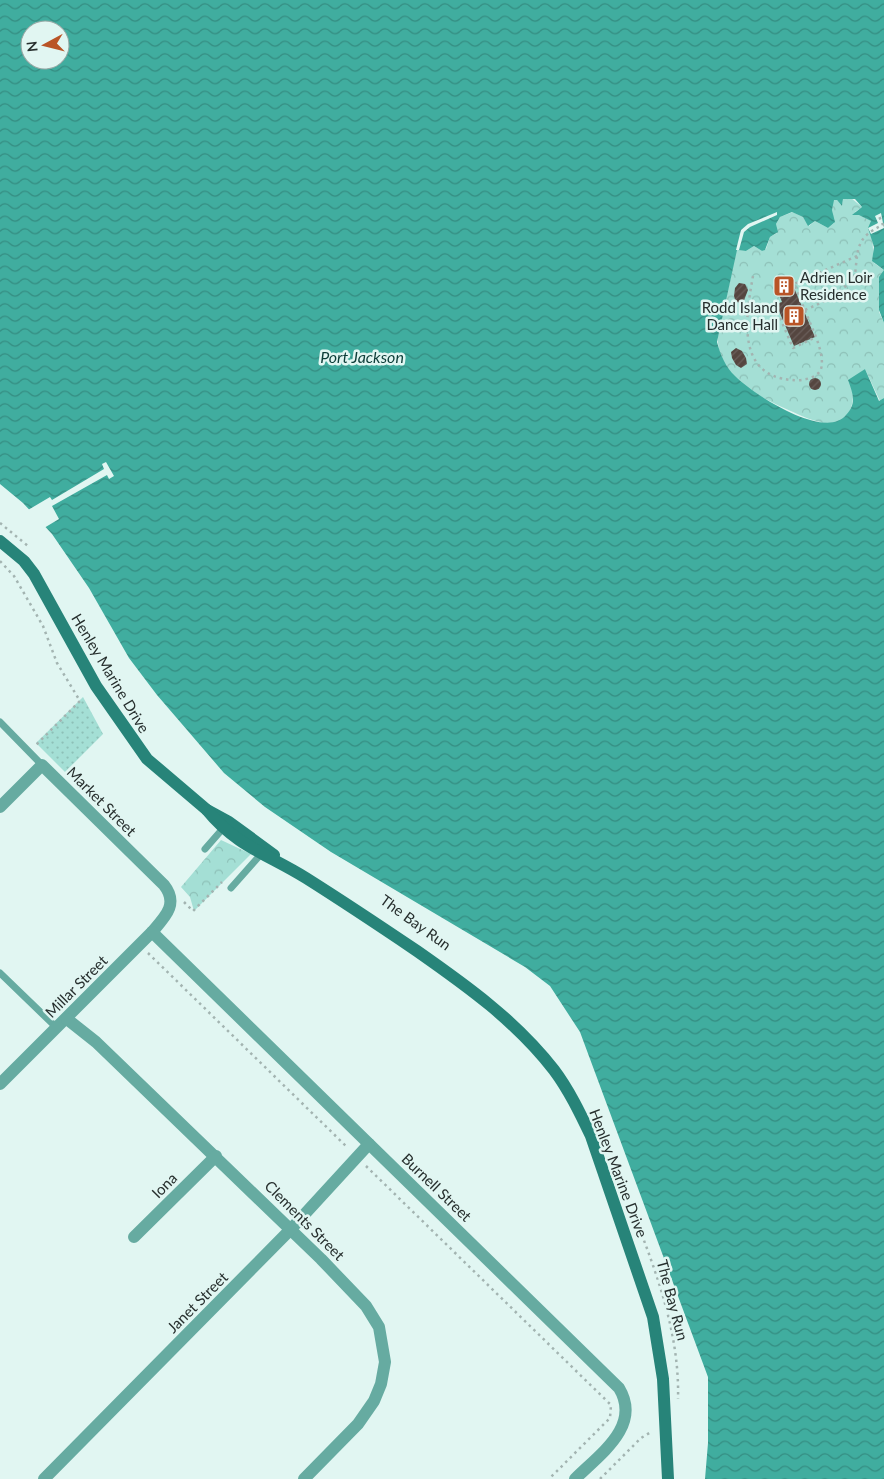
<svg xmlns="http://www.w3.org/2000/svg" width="884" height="1479" font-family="Lato,sans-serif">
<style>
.grass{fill:url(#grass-dots)}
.park{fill:url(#park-crowns)}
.water{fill:url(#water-waves);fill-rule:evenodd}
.pier{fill:#e1f6f2}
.building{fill:url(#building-hatch)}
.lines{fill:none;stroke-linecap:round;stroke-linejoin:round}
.path{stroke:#a3b4b1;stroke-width:2.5;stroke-dasharray:2.5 4;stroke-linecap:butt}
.service{stroke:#66aba1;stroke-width:7}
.minor{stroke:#66aba1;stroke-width:12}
.secondary{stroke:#278479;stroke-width:12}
.labels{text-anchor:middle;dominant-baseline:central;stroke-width:5;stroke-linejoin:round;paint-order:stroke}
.poi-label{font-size:15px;fill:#262e2d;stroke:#e1f6f2;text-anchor:start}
.street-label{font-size:15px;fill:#262e2d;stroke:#e1f6f2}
.water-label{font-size:16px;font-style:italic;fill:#0c3d38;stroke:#e1f6f2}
</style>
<defs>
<pattern id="grass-dots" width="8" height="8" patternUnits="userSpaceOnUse" patternTransform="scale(1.25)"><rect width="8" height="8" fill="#a4dfd5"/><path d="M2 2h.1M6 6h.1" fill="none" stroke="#8dc0b7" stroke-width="1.8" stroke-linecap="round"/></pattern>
<pattern id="park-crowns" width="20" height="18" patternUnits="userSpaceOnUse" patternTransform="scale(1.25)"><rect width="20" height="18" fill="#a4dfd5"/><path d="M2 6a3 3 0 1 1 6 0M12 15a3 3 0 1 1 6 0" fill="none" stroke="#8dc0b7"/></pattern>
<pattern id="water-waves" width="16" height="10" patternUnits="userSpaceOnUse" patternTransform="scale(1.25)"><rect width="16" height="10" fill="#40ad9f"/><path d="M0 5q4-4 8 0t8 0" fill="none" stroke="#358d82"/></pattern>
<pattern id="building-hatch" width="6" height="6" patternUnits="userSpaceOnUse" patternTransform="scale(1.25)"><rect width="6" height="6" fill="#554640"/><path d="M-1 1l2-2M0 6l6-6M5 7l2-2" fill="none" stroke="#6a5e5a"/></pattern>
</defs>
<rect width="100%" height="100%" fill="#e1f6f2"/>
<path class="grass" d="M83 697 103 734 65 772 36 743Z"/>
<g class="park">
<path d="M851 198 862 207 855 212 871 221 874 263 884 270 879 312 884 323V398L880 401 865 369 853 378C857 430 833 431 793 412 764 399 721 380 718 343 717 335 721 325 722 317 727 294 732 272 736 250L746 251 754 246 762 251 766 249 770 237 777 233 776 224 780 217 793 212 803 217 809 226 815 221 828 228 834 223 832 210 833 200H837L842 206 843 199Z"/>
<path d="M221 840 251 854 194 911 190 897 181 887Z"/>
</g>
<path class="water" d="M0 0H884V323L879 310V277L884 270 872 261 874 247 868 228 871 221 859 215H852L862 207 855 199H843L842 206 837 200H834L832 210 835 222 828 228 815 221 808 226 803 217 792 212 780 217 776 224 778 232 770 237 765 250 762 251 754 246 746 251 737 250 717 342C720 354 726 368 735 376 753 394 825 441 846 415 857 403 853 394 848 380L865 369 879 401 884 398V1479H705L708 1443V1377L580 1032 550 986 525 967 331 852 265 807 224 773 157 695 129 658 89 588 52 534 23 503 0 484ZM30 30H60V60H30Z"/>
<g class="pier">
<path d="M777 212V215L750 227 744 232 739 250H736L741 230 748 224Z"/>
<path d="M881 213 884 228 871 234 868 228 878 223 875 216Z"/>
<path d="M106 462 114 476 109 479 107 475 52 506 59 519 44 528 28 510 50 497 52 500 104 469 102 464Z"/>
</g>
<g class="building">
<path d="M789 276 815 337 794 346 776 304 782 302 774 282Z"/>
<path d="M739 283 745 284 748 290 743 303 736 302 734 296 735 288Z"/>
<path d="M736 348 742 351 746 358 747 364 741 368 736 365 732 358 731 352Z"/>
<circle cx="815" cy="384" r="6"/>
</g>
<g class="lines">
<g class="path">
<path d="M753 276C746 315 735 376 792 380 800 381 815 379 820 371 825 363 819 345 816 337"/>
<path d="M775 306 793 348 816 337 794 284 857 256"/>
<path d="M805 310C825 301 842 294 855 275 858 248 856 237 883 225L878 214"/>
<path d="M0 523 28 546"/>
<path d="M0 561 14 576 43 626 57 663 80 701 35 746"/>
<path d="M184 902 193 911 222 882"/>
<path d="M148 953 348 1148"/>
<path d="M366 1166 611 1405 610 1418 549 1479"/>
<path d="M623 1186C649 1254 680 1324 678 1399"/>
<path d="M600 1479 641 1438 651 1432"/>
</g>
<g class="service">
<path d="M0 722 42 765"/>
<path d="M205 849 226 825"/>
<path d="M231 888 262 853"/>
<path d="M0 973 57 1028"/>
</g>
<g class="minor">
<path d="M0 807 42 765 164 885C179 904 165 917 152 932L0 1084"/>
<path d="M152 932 619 1388C642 1426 600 1454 575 1479"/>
<path d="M67 1019 96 1042 321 1259 366 1306 379 1327 385 1362 381 1384 374 1401 358 1424 304 1479"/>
<path d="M134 1237 216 1156"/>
<path d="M44 1479 291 1229 369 1144"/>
</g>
<g class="secondary">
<path d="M0 541 24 561 34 574 96 686 147 759 207 810 229 822 274 855"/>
<path d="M207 810C236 846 269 855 306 878 344 902 380 926 417 951 467 986 516 1021 554 1070 569 1090 580 1113 591 1136L653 1317 663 1379 668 1479"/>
</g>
</g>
<defs>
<g id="building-square" transform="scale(1.125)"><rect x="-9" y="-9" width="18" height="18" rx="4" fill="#b95426" stroke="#e1f6f2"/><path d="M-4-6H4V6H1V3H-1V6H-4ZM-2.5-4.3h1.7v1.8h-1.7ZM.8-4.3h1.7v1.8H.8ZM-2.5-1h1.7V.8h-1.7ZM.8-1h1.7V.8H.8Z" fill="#fff"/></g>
</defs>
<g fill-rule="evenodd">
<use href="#building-square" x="784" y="286"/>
<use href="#building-square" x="794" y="316"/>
</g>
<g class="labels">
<g class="poi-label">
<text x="800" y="277">Adrien Loir<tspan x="800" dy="17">Residence</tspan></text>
<text x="778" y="307" text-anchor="end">Rodd Island<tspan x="778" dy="17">Dance Hall</tspan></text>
</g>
<g class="street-label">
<text transform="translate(111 673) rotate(59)">Henley Marine Drive</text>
<text transform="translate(102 801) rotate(45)">Market Street</text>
<text transform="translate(416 922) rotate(36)">The Bay Run</text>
<text transform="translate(76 986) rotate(-45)">Millar Street</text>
<text transform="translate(619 1173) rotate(69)">Henley Marine Drive</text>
<text transform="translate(164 1185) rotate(-45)">Iona</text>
<text transform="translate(437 1187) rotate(44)">Burnell Street</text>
<text transform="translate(305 1220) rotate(45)">Clements Street</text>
<text transform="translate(673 1300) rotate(75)">The Bay Run</text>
<text transform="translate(197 1302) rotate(-45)">Janet Street</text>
</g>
<g class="water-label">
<text x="362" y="356">Port Jackson</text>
</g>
</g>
<g transform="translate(45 45) rotate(263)"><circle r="24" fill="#e1f6f2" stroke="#96a6a3"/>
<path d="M0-4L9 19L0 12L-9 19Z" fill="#b95426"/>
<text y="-8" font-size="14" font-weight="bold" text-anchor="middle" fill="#262e2d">N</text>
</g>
</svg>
